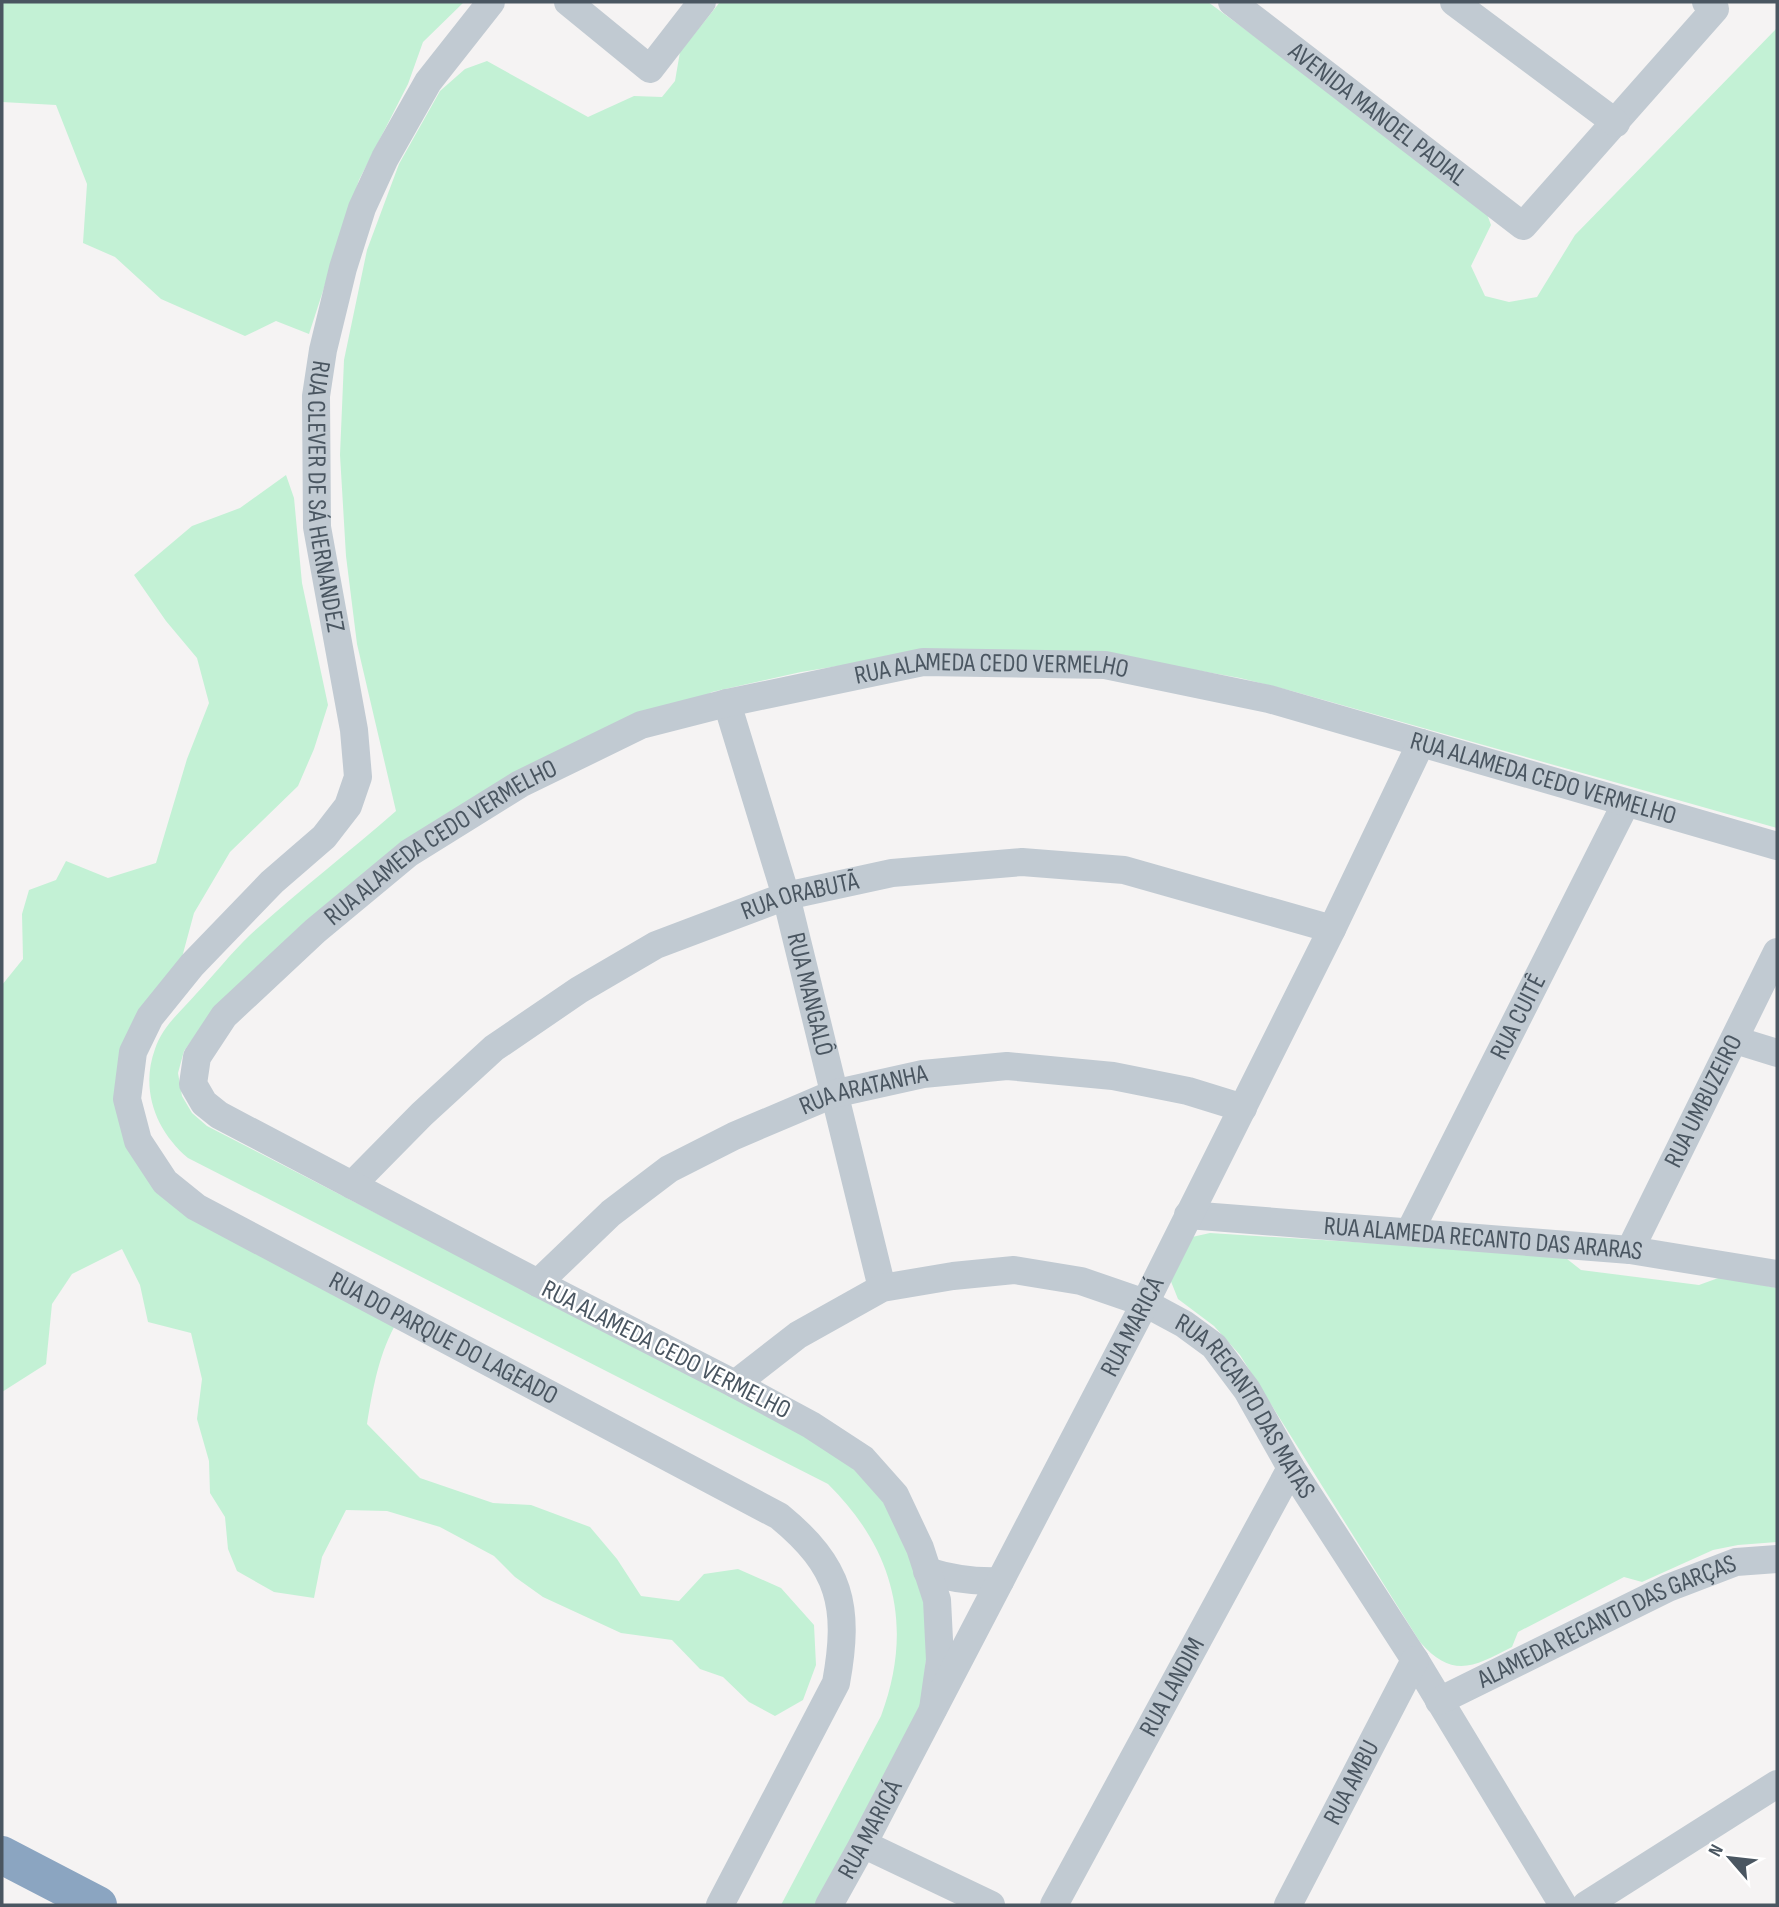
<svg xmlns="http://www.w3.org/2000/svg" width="1779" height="1907" font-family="'Sofia Sans Condensed',sans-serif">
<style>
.green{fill:#c3f1d5}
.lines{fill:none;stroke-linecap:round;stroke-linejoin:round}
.minor{stroke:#c1cad2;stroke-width:28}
.highway{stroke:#8ba5c1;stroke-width:38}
.labels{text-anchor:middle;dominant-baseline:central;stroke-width:5;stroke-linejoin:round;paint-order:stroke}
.street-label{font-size:26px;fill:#4a5661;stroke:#fff}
</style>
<rect width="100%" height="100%" fill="#f5f3f3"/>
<g class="green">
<path d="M2 2H464L423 42 408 84 359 180 309 334 276 321 245 336 161 299 115 257 83 243 87 184 56 105 2 102Z"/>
<path d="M720 2H1208L1484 206 1491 225 1471 266 1485 296 1509 302 1537 297 1575 235 1777 28V828L1292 691 1240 678 1134 659 894 657 801 672 712 692 370 869 296 930 210 1015 184 1051 178 1073 182 1096 192 1113 207 1126 799 1431 844 1459 878 1494 904 1534 930 1624 920 1715 819 1905H781L881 1716C914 1628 895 1550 828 1484L188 1158C156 1131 140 1090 155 1049 162 1027 181 1011 196 994 214 975 231 953 250 935 297 892 348 853 396 811L357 644 346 556 340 455 344 360 367 250 399 164 440 91 465 69 487 61 588 117 634 96 662 97 675 81 680 52Z"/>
<path d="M286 475 294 498 302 583 328 705 314 749 298 786 230 852 194 913 181 961 125 1060 140 1158 398 1320C379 1352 373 1388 367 1424L420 1478 493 1503 531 1505 590 1527 617 1559 641 1596 679 1601 704 1574 738 1569 781 1588 814 1625 816 1665 803 1700 775 1716 749 1702 723 1677 700 1669 672 1640 621 1633 543 1597 515 1577 494 1556 440 1527 387 1511 346 1510 322 1557 314 1598 274 1592 237 1571 228 1549 225 1517 210 1493 209 1461 197 1419 202 1379 191 1333 148 1322 140 1285 122 1249 72 1274 52 1304 46 1364 2 1392V985L23 959 22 914 29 890 56 880 66 861 108 878 156 863 187 759 209 703 197 658 166 621 134 575 192 526 240 508Z"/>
<path d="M1210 1233 1562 1255 1581 1270 1699 1285 1721 1277 1777 1288V1542L1738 1545 1713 1550 1642 1582 1624 1577 1518 1632 1512 1647C1475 1666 1453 1680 1420 1642L1240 1355 1214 1326 1178 1299 1170 1279 1192 1237Z"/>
</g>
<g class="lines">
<g class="minor">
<path id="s1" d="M491 2 428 82 385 158 362 208 343 268 323 350 316 396 317 527 354 730 358 777 348 806 324 837 272 882 192 965 150 1017 133 1052 127 1099 138 1141 165 1182 196 1207 779 1516C841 1567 850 1606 836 1683L720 1905"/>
<path d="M568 2 650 69 702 2"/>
<path id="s2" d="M1232 2 1523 226 1715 9 1706 2"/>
<path d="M1454 2 1616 123"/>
<path id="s3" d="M727 703 786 896 882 1288"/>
<path d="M1735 1040 1777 1053"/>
<path id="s4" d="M352 1185 422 1114 494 1048 579 990 656 945 786 896 892 873 1022 862 1124 870 1332 929"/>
<path id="s5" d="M1188 1215 1630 1250 1777 1274"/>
<path id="s6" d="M1410 1231 1626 803"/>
<path id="s7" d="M1630 1250 1777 952"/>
<path id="s8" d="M538 1283 611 1213 669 1169 734 1136 833 1094 923 1074 1007 1066 1113 1076 1188 1091 1243 1108"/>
<path id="s9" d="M735 1384 798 1335 882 1288 953 1276 1014 1270 1081 1281 1145 1303 1184 1324 1214 1346 1247 1390 1291 1468 1415 1660 1563 1905"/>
<path d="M927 1571C952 1579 974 1582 1000 1581"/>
<path id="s10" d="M1439 1701 1668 1588 1736 1562 1777 1559"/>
<path id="s11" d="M933 1709 940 1660 937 1600 920 1548 895 1495 863 1459 811 1425 735 1384 538 1283 219 1115 204 1103 193 1084 197 1057 224 1016 315 931 409 853 520 784 641 725 727 703 923 662 1105 665 1269 699 1777 846"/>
<path d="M863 1844 991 1905"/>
<path id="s12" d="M829 1905 863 1844 1145 1303 1332 929 1421 743"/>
<path id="s13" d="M1054 1905 1291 1468"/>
<path id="s14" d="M1288 1905 1415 1660"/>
<path d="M1586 1905 1777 1784"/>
</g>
<path class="highway" d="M2 1855 98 1905"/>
</g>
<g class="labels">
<g class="street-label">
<text stroke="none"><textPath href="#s2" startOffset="184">AVENIDA MANOEL PADIAL</textPath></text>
<text stroke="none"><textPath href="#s1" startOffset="539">RUA CLEVER DE SÁ HERNANDEZ</textPath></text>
<text stroke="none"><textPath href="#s11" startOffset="1988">RUA ALAMEDA CEDO VERMELHO</textPath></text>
<text stroke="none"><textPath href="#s11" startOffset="2555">RUA ALAMEDA CEDO VERMELHO</textPath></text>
<text stroke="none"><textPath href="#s11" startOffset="1398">RUA ALAMEDA CEDO VERMELHO</textPath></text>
<text stroke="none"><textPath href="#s4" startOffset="542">RUA ORABUTÃ</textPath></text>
<text stroke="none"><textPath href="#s3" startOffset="303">RUA MANGALÔ</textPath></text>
<text stroke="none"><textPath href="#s6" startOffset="240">RUA CUITÊ</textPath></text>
<text stroke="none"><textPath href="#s8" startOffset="385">RUA ARATANHA</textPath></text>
<text stroke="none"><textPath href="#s7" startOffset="166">RUA UMBUZEIRO</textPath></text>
<text stroke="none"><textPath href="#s5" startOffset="296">RUA ALAMEDA RECANTO DAS ARARAS</textPath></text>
<text stroke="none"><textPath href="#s12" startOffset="653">RUA MARICÁ</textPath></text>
<text stroke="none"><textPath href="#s1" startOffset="1642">RUA DO PARQUE DO LAGEADO</textPath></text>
<text transform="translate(666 1350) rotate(27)">RUA ALAMEDA CEDO VERMELHO</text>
<text stroke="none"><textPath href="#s9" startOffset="593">RUA RECANTO DAS MATAS</textPath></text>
<text stroke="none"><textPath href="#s10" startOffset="186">ALAMEDA RECANTO DAS GARÇAS</textPath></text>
<text stroke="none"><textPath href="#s13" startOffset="248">RUA LANDIM</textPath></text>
<text stroke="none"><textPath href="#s14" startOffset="138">RUA AMBU</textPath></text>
<text stroke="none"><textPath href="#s12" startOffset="86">RUA MARICÁ</textPath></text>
</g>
</g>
<rect width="1779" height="1907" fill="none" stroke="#4a5661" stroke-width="7"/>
<g transform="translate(1730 1858) rotate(298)" stroke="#ffffff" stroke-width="5" paint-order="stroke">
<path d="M0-5L12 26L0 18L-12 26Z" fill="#4a5661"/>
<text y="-10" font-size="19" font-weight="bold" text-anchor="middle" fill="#4a5661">N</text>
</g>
</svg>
